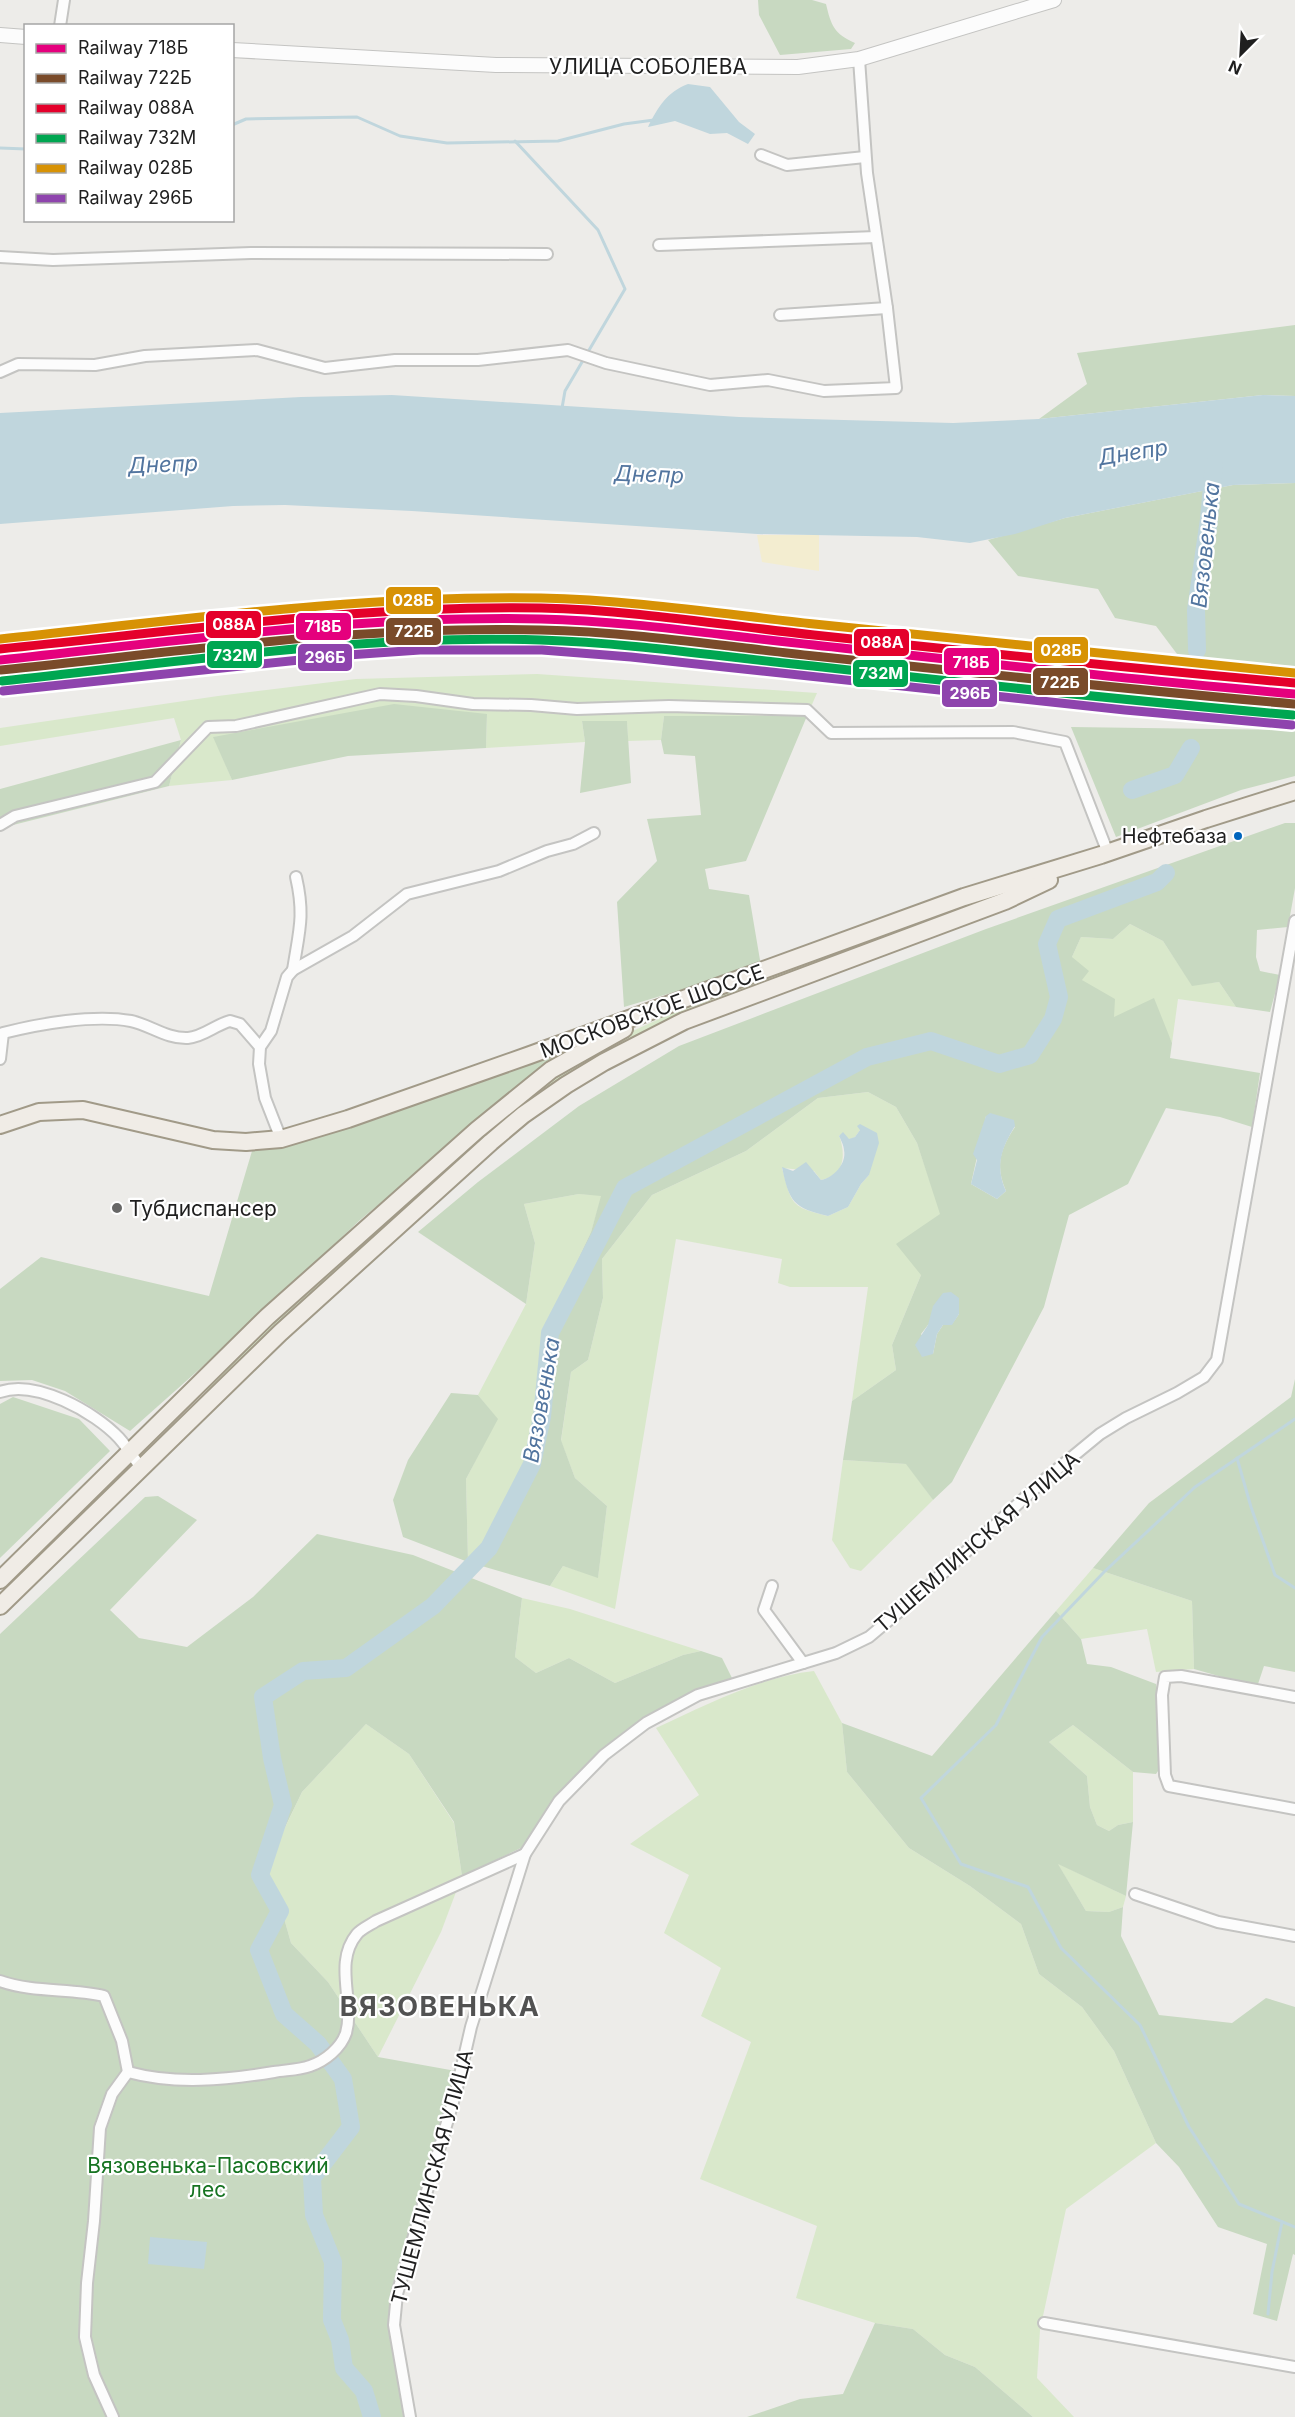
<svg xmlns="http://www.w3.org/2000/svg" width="1295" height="2417" font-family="Inter,sans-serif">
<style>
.grass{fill:#d9e8cb;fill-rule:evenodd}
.forest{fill:#c8d9c1;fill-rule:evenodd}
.sand{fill:#f3edd0}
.water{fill:#c0d6dd}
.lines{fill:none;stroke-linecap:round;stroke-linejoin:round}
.stream{stroke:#c0d6dd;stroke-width:3}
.river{stroke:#c0d6dd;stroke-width:18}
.minor-casing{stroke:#c4c4c2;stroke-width:14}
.tertiary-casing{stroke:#c4c4c2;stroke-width:16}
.primary-casing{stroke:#a19a88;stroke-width:20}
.minor{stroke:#fcfcfc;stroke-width:10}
.tertiary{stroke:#fcfcfc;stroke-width:14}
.primary{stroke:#f0ece6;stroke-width:16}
.rail-1-casing{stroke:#fff;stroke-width:14}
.rail-2-casing{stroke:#fff;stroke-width:14}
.rail-3-casing{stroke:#fff;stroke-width:14}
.rail-4-casing{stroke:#fff;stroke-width:14}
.rail-5-casing{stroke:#fff;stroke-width:14}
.rail-6-casing{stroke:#fff;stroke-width:14}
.rail-1{stroke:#e5007d;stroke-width:9}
.rail-2{stroke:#7a4b2a;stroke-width:9}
.rail-3{stroke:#e4002b;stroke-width:9}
.rail-4{stroke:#00a651;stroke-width:9}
.rail-5{stroke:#d79205;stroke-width:9}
.rail-6{stroke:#8e44ad;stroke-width:9}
.bus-dot{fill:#0065bd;stroke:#fff;stroke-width:2}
.poi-dot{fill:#676766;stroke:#fff;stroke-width:2}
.labels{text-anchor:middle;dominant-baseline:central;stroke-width:4.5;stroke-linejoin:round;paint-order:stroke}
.bus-label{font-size:20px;fill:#1f1f1f;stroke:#fff;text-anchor:end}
.street-label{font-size:21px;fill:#1f1f1f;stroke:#fff}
.poi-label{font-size:21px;fill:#1f1f1f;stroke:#fff;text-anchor:start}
.park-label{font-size:21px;fill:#177422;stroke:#fff}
.water-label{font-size:22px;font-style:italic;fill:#52759f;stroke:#fff}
.district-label{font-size:27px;font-weight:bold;letter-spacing:1.5px;fill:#525252;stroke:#fff}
.line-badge{stroke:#fff;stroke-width:2}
.badge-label{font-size:16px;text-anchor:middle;font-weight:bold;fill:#fff}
</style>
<rect width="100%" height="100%" fill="#edece9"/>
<g class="grass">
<path d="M537 674 817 693 807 716H664L661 740 628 741 627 721H582L585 742 486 748 487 714 214 737 232 780 169 786 181 740 174 718 0 746V728L218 696 356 679Z"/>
<path d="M969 903H974L970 907 592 1061 208 1394 206 1386 273 1322 482 1133 556 1076 626 1034 699 1001Z"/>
<path d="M1130 924 1163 941 1192 985 1219 982 1236 1007 1178 999 1172 1043 1163 1024 1114 1017 1082 980 1072 957 1081 937 1113 939Z"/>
<path d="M868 1092 896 1107 917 1143 941 1214 921 1275 892 1345 896 1370 852 1401 868 1287H790L778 1283 782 1259 676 1239 615 1609 550 1586 563 1566 598 1577 607 1506 575 1478 561 1441 571 1372 588 1360 603 1298 602 1259 652 1195 746 1151 818 1098ZM860 1130 869 1175 861 1184 848 1207 828 1216C790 1207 792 1204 782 1168L814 1171 821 1180C845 1175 846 1155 839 1135L849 1140 855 1137Z"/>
<path d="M579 1194 602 1195 591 1232 544 1331 541 1373 526 1460 483 1544 468 1562 466 1479 497 1419 478 1395 526 1304 535 1243 524 1204Z"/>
<path d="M843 1460 907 1464 933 1500 861 1571 850 1568 832 1540Z"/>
<path d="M1093 1568 1192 1601 1194 1669 1156 1672 1147 1629 1081 1639 1056 1611Z"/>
<path d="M522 1598 570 1609 701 1651 683 1655 615 1683 569 1658 536 1673 515 1657Z"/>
<path d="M814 1671 842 1723 847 1772 909 1848 970 1886 1021 1924 1039 1974 1082 2007 1114 2051 1156 2143 1066 2209 1040 2330 1037 2378 1074 2417H1033L975 2367 945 2355 913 2329 875 2323 796 2298 817 2226 700 2179 751 2042 701 2016 721 1968 664 1933 689 1875 630 1844 699 1795 656 1728C706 1705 759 1677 814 1671Z"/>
<path d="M366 1724 409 1754 454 1823 462 1876 441 1932 378 2057 328 1982 291 1943 282 1911 263 1874 302 1792Z"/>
<path d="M1073 1725 1133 1772V1822L1118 1825 1109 1831 1097 1825 1090 1807 1087 1776 1049 1742Z"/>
<path d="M1057 1863 1126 1896 1123 1907 1109 1912 1086 1911Z"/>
</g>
<g class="forest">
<path d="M758 0H812L826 4C831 25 834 34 855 43L851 49 780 55 759 15Z"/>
<path d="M1295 325V396L1263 395 1039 419 1087 384 1077 353Z"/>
<path d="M1295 483V666L1183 662 1156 626 1115 618 1098 589 1018 576 988 540 1065 518 1197 492 1233 485Z"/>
<path d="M394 704 487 714 486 748 348 756 232 780 213 737Z"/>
<path d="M664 716H807L746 861 705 869 709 889 749 895 761 966 624 1007 617 902 657 861 647 819 701 815 695 756 664 754 661 740Z"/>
<path d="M582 721H627L631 783 580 793 585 742Z"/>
<path d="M1071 727 1295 730V776L1241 790 1116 837Z"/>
<path d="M181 740 169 786 13 825 0 832V789Z"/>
<path d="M1285 823H1295V888L1288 927 1257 930 1256 957 1260 971 1280 975 1270 1012 1236 1007 1219 982 1192 986 1163 941 1130 924 1113 939 1081 937 1072 957 1089 971 1082 980 1115 999 1114 1017 1154 998 1172 1043 1170 1058 1260 1073 1252 1127 1220 1117 1166 1108 1128 1184 1069 1215 1044 1307 952 1482 933 1500 906 1464 843 1460 852 1401 896 1370 892 1345 921 1275 896 1244 940 1214 917 1143 896 1107 868 1092 818 1098 746 1151 652 1195 602 1259 603 1298 588 1360 571 1372 561 1440 575 1478 607 1506 598 1578 563 1566 550 1586 468 1562 403 1537 393 1500 408 1460 451 1393 478 1395 498 1419 466 1479 468 1561 483 1543 526 1460 541 1373 544 1331 591 1232 601 1196 579 1194 524 1204 535 1243 526 1304 418 1232 478 1182 579 1106 679 1046 986 929ZM986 1116 1015 1127C1000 1149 995 1166 1006 1191L997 1199 971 1184ZM959 1302V1314L952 1324 943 1325 937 1334 933 1354 921 1334 928 1325Z"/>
<path d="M572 1044 360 1220 248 1326 130 1431 65 1391 32 1380 0 1381V1289L41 1257 209 1296 252 1151 300 1142Z"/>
<path d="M1295 1379V1672L1264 1666 1257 1687 1194 1669 1192 1601 1093 1568 1149 1503 1291 1397Z"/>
<path d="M13 1397 79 1419 110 1451 0 1558V1404Z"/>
<path d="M158 1496 197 1520 110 1610 139 1638 187 1647 253 1597 317 1534 413 1555 522 1598 515 1657 536 1673 569 1658 615 1683 683 1655 701 1651 722 1658 734 1682 694 1692 648 1715 602 1749 559 1796 532 1832 525 1846 462 1876 454 1822 409 1754 366 1724 302 1792 263 1873 282 1911 291 1943 328 1982 378 2057 456 2071 403 2257 388 2325 402 2397 403 2417H0V1634L145 1497Z"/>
<path d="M1056 1611 1081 1639 1087 1664 1111 1667 1156 1684 1158 1693 1160 1768 1156 1774 1133 1772 1073 1725 1049 1742 1087 1776 1090 1807 1097 1825 1109 1831 1118 1825 1133 1822 1126 1896 1058 1864 1086 1911 1109 1912 1123 1907 1121 1936 1159 2015 1232 2023 1266 1998 1295 2007V2255L1293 2254 1277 2321 1253 2314 1267 2244 1218 2227 1179 2167 1156 2143 1114 2051 1082 2007 1039 1974 1021 1924 970 1886 909 1848 847 1772 842 1723 932 1756Z"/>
<path d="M875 2323 913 2329 945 2355 975 2367 1033 2417H747L800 2399 843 2394Z"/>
</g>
<path class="sand" d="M757 535H819V571L762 562Z"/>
<g class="water">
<path d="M688 84 710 87 739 122 755 134 748 144 727 133 710 134 675 121 648 127C658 107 667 92 688 84Z"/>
<path d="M392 395 739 417 953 423 1039 419 1263 395 1295 396V483L1233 485 1065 518 1015 534 970 543 917 537 757 534 412 511 285 505 233 506 0 524V413L301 397Z"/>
<path d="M990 1113 1014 1120 1015 1126C1001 1149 995 1166 1006 1191L997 1199 971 1184 977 1160 973 1154 986 1116Z"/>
<path d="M860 1124 877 1133 879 1143 869 1175 861 1184 848 1207 828 1216C794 1208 789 1202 782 1167L793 1171 806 1162 821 1180C833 1178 847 1164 844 1150 844 1146 841 1140 839 1136L843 1132 849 1139 855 1137 860 1130 857 1126Z"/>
<path d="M951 1292 959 1298V1314L952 1325H943L937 1334 933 1354 922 1357 915 1345 928 1325 933 1306 943 1293Z"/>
<path d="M150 2237 207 2242 204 2269 148 2264Z"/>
</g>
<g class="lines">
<g class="stream">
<path d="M232 125 246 119 357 117 400 136 447 143 558 141 624 124 654 120"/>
<path d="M515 141 598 230 625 289 565 391 562 408"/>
<path d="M0 148 26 149"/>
<path d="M1295 1419 1195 1487 1104 1572 1042 1637 996 1725 921 1798 961 1864 1028 1887 1061 1948 1140 2025 1189 2127 1239 2204 1295 2227"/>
<path d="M1237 1458 1251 1507 1275 1575 1295 1588"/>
<path d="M1268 2314 1272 2272 1282 2222"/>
</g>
<g class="river">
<path d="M1197 650 1196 610 1209 519 1214 464"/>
<path d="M1132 790 1175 775 1191 748"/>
<path d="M372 2417 364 2391 344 2368 340 2340 332 2320 333 2262 314 2215 312 2178 351 2127 343 2079 318 2044 284 2014 259 1950 280 1911 260 1875 283 1805 272 1758 263 1697 303 1671 346 1668 433 1606 489 1548 532 1464 542 1417 550 1333 625 1188 867 1057 931 1041 999 1064 1030 1055 1053 1019 1059 997 1047 944 1058 919 1157 882 1166 873"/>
</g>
<g class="minor-casing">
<g id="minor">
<path d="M60 26 64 0"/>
<path d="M761 155 787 165 865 157"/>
<path d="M659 245 876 237"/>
<path d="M0 257 53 260 251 253 547 254"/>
<path d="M780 315 887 308"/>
<path d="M0 372 18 364 95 365 145 356 257 350 325 368 395 360H478L568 350 606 363 710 385 768 380 824 391 896 388 887 308 867 173 859 59"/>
<path d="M0 825 15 816 155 782 208 727 236 726 380 694 416 696 473 704 531 705 577 709 669 706 807 710 831 733 1013 732 1065 742 1108 853"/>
<path d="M293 970C299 931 305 916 296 877"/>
<path d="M0 1059 3 1033C38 1024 94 1014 131 1021 150 1025 167 1039 188 1038 203 1037 215 1025 230 1021L240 1024 260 1047"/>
<path d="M281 1139 265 1098 259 1064 260 1047 271 1031 287 977 293 970 353 936 407 894 499 871 547 851 573 844 594 833"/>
<path d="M0 1392C35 1379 95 1412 119 1438 127 1447 134 1458 141 1468"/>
<path d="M772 1586 764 1610 803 1663"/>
<path d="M1295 1697 1181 1676 1165 1677 1162 1695 1165 1775 1169 1786 1295 1809"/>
<path d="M1135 1894 1218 1922 1295 1936"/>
<path d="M0 1981C34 1993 70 1988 104 1996L122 2041 128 2072C175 2085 226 2080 274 2072 285 2070 299 2070 310 2066 325 2061 341 2048 346 2033 355 2001 333 1963 357 1934 361 1929 370 1925 376 1921L525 1854"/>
<path d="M1044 2323 1295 2367"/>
<path d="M113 2417 94 2375 85 2337 87 2283 94 2221 100 2128 112 2094 128 2072"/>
<path d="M410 2417 394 2325 397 2294 457 2088 471 2027 525 1854 559 1801 604 1755 646 1723 698 1695 836 1653 869 1637 920 1594 1043 1481 1100 1434 1126 1418 1177 1393 1204 1377 1217 1360 1295 921"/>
</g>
</g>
<g class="tertiary-casing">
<g id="tertiary">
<path d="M0 35 26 37"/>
<path d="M232 50 496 65 798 67 859 59 1054 0"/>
</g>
</g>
<g class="primary-casing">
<g id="primary">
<path d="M0 1125 39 1112 83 1110 213 1140 246 1142 281 1139 348 1119 530 1055 964 897 1101 855 1206 819 1295 791"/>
<path d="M0 1580 267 1317 477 1130 551 1070 624 1029"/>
<path d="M0 1606 280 1333 491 1142 523 1115 566 1085 604 1062 684 1021 1005 901 1049 880"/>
</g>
</g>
<use href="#minor" class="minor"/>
<use href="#tertiary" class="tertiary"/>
<use href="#primary" class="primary"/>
<g class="rail-1-casing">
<path id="rail-1" d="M0 660C180 641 360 615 541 619 632 621 723 636 814 645 974 662 1134 680 1295 694"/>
</g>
<g class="rail-2-casing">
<path id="rail-2" d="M1 670C180 652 360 625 541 630 632 632 723 646 814 656 974 673 1134 690 1294 704"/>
</g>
<g class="rail-3-casing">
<path id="rail-3" d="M0 649C180 631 360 605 541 608 632 610 723 625 814 635 974 652 1134 669 1295 683"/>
</g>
<g class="rail-4-casing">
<path id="rail-4" d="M2 681C181 662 361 634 541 640 632 643 723 657 813 666 973 684 1133 701 1293 715"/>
</g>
<g class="rail-5-casing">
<path id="rail-5" d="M0 639C180 620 359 595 541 598 632 600 723 614 814 624 974 641 1134 658 1295 673"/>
</g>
<g class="rail-6-casing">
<path id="rail-6" d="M3 691 348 655 420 650H542L631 657 1125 710 1292 725"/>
</g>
<use href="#rail-1" class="rail-1"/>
<use href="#rail-2" class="rail-2"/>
<use href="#rail-3" class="rail-3"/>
<use href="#rail-4" class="rail-4"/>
<use href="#rail-5" class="rail-5"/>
<use href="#rail-6" class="rail-6"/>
</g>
<circle class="bus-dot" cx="1238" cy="836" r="5"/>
<circle class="poi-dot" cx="117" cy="1208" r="6"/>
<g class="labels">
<g class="bus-label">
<text x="1227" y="836">Нефтебаза</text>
</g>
<g class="street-label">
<text x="648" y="66">УЛИЦА СОБОЛЕВА</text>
<text transform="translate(652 1011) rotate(-20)">МОСКОВСКОЕ ШОССЕ</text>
<text transform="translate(977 1542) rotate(-41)">ТУШЕМЛИНСКАЯ УЛИЦА</text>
<text transform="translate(432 2177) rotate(-75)">ТУШЕМЛИНСКАЯ УЛИЦА</text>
</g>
<g class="poi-label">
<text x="129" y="1208">Тубдиспансер</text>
</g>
<g class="park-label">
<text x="208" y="2165">Вязовенька-Пасовский<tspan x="208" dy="24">лес</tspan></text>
</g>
<g class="water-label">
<text transform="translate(1133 452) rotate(-9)">Днепр</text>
<text transform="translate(163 464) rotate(-2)">Днепр</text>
<text transform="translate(649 474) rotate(2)">Днепр</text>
<text transform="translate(1205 545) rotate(-84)">Вязовенька</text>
<text transform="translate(541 1400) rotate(-80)">Вязовенька</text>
</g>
<g class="district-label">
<text x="440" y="2006">ВЯЗОВЕНЬКА</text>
</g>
</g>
<g class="line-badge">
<rect x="385" y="586" width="57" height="29" rx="6" fill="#d79205"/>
<rect x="205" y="610" width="57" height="29" rx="6" fill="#e4002b"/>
<rect x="295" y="612" width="57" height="29" rx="6" fill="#e5007d"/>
<rect x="385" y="617" width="57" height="29" rx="6" fill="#7a4b2a"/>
<rect x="853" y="628" width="57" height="29" rx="6" fill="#e4002b"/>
<rect x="1033" y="636" width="56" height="28" rx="6" fill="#d79205"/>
<rect x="206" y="640" width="57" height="29" rx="6" fill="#00a651"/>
<rect x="297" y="643" width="56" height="29" rx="6" fill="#8e44ad"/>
<rect x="943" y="647" width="57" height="29" rx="6" fill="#e5007d"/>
<rect x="852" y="659" width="57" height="29" rx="6" fill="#00a651"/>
<rect x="1032" y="667" width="57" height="29" rx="6" fill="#7a4b2a"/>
<rect x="941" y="679" width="57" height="29" rx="6" fill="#8e44ad"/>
</g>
<g class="badge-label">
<text x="413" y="606">028Б</text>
<text x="234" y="630">088А</text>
<text x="323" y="632">718Б</text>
<text x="414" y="637">722Б</text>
<text x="882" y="648">088А</text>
<text x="1061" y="656">028Б</text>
<text x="235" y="661">732М</text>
<text x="325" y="663">296Б</text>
<text x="971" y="668">718Б</text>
<text x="881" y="679">732М</text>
<text x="1060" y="688">722Б</text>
<text x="970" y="699">296Б</text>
</g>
<rect x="24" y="24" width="210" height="198" fill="#ffffff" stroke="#a5a5a5" stroke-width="1.5"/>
<rect x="36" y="44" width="30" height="9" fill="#e5007d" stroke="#a5a5a5" stroke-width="1.5"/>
<text x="78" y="54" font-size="18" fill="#1f1f1f">Railway 718Б</text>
<rect x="36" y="74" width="30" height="9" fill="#7a4b2a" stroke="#a5a5a5" stroke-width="1.5"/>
<text x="78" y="84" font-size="18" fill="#1f1f1f">Railway 722Б</text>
<rect x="36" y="104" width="30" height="9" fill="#e4002b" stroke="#a5a5a5" stroke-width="1.5"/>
<text x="78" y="114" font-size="18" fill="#1f1f1f">Railway 088А</text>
<rect x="36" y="134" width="30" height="9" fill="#00a651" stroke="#a5a5a5" stroke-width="1.5"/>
<text x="78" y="144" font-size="18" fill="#1f1f1f">Railway 732М</text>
<rect x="36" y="164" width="30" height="9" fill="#d79205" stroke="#a5a5a5" stroke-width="1.5"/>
<text x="78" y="174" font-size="18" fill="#1f1f1f">Railway 028Б</text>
<rect x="36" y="194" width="30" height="9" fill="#8e44ad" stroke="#a5a5a5" stroke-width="1.5"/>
<text x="78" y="204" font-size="18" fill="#1f1f1f">Railway 296Б</text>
<g transform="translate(1241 54) rotate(204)" stroke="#ffffff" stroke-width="4.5" paint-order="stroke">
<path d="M0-4.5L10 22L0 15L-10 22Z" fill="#1f1f1f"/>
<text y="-9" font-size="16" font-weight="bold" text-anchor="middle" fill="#1f1f1f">N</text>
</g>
</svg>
